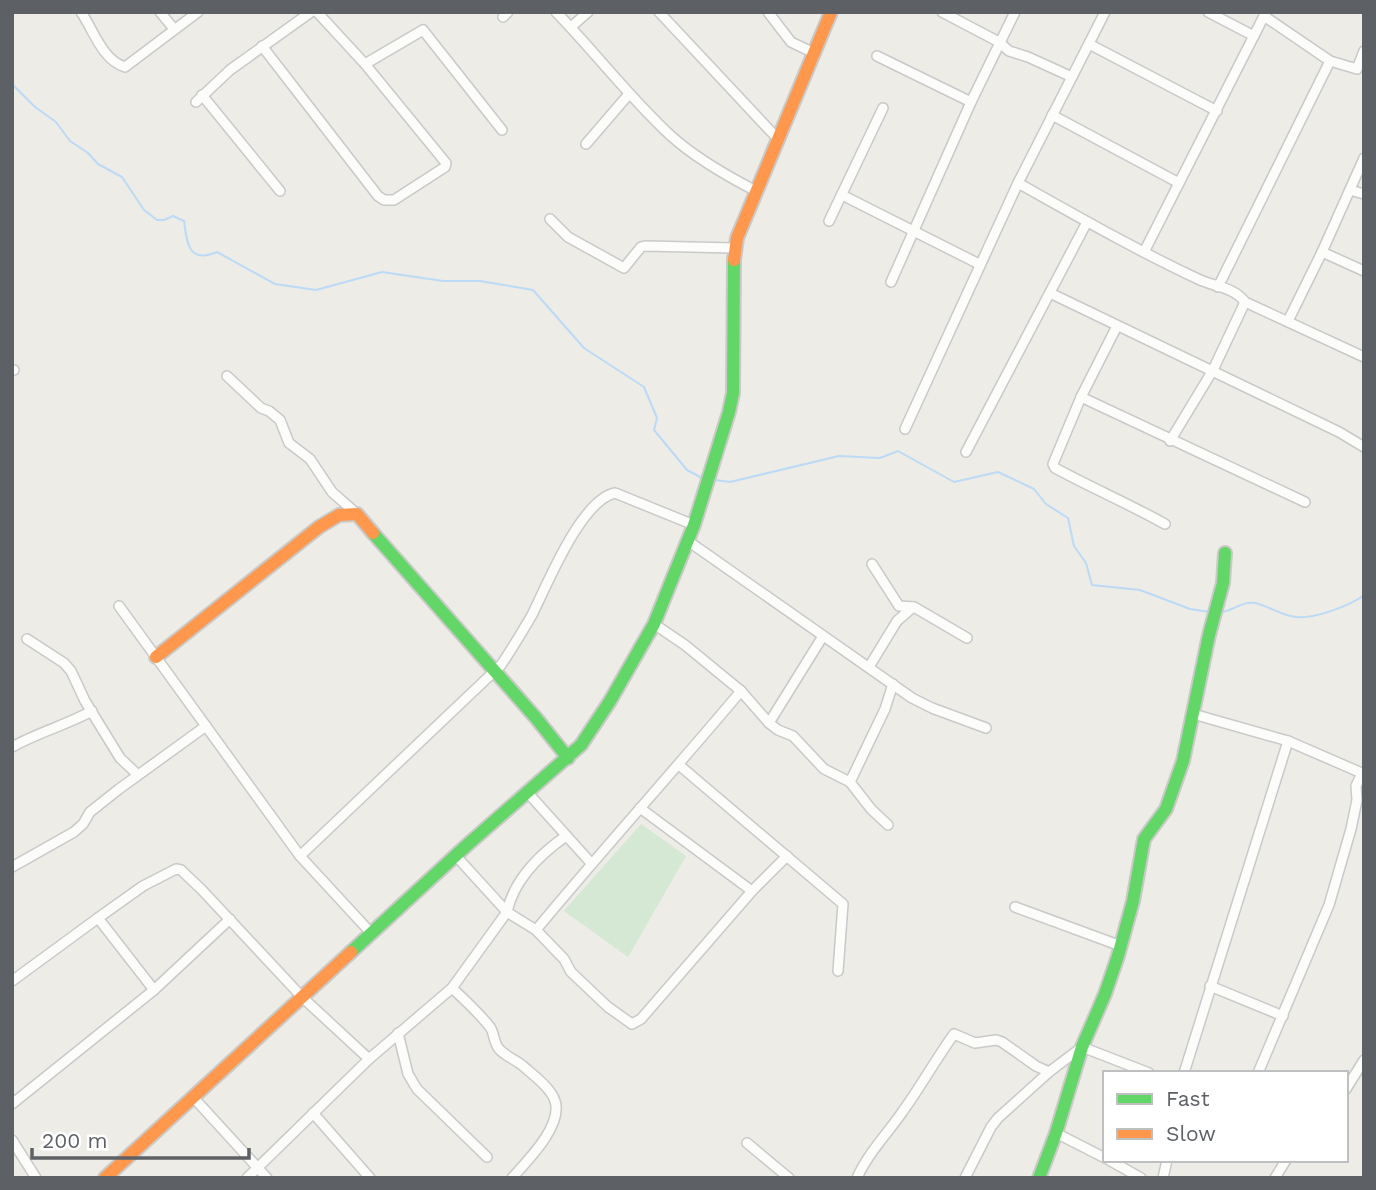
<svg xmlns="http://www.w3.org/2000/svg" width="1376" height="1190" font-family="'Work Sans',sans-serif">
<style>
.green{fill:#d5e8d4}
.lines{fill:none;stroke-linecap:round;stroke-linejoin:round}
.stream{stroke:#bcdaf6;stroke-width:2}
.street-casing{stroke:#c9c9c9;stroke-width:12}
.fast-casing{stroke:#c9c9c7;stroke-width:16}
.slow-casing{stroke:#c9c9c7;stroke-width:16}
.street{stroke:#fcfcfb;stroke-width:9}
.fast{stroke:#63d668;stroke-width:12}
.slow{stroke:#ff974d;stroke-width:12}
</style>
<rect width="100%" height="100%" fill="#edece7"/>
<path class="green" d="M641 824 686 856 628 957 564 911Z"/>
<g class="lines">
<g class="stream">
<path d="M12 84 35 107 56 122 70 141 88 153 98 164 122 177 144 210 157 220H164L173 216 184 221C187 244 189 264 217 252L275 284 316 290 382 272 443 281H480L533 290 584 348 644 387 657 418 654 430 687 470 702 478"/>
<path d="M715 480 730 482 839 456 880 458 898 451 954 482 998 472 1034 489 1046 504 1068 518 1074 546 1086 563 1092 585 1140 590 1190 609 1210 612"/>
<path d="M1219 612C1232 613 1239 601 1255 603 1269 606 1282 616 1296 617 1314 619 1350 606 1364 595"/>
</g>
<g class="street-casing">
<g id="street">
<path d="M81 12C93 29 102 60 125 67L198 12"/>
<path d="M160 12 174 29"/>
<path d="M556 12C595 52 629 97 670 135 694 157 727 176 756 191"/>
<path d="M659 12 777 138"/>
<path d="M768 12 791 42 814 53"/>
<path d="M942 12 999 42 1009 51 1028 57 1072 77"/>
<path d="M1208 12 1254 36"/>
<path d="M1264 16 1330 61 1357 69 1364 51"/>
<path d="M503 17 508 12"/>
<path d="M571 27 588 12"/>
<path d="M1089 44 1217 111"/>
<path d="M262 46 378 196 384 200H394L445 167 446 163 365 64 317 12"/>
<path d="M877 56 971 102"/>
<path d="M365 64 423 30 502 130"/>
<path d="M202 95 280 191"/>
<path d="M196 102 230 70 311 12"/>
<path d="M1052 115 1179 183"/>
<path d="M586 144 629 94"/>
<path d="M1018 183C1077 216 1136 250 1198 279 1215 287 1234 287 1245 302L1364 357"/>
<path d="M1350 190 1364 194"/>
<path d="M842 195 979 264"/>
<path d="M550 219 568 237 624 268 641 247 645 246 735 248"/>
<path d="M829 221 883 108"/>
<path d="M1144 252 1266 12"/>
<path d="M1322 252 1364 271"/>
<path d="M891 282 971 102 1015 12"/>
<path d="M1218 287 1330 61"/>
<path d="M1050 293 1339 432 1364 447"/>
<path d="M1288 321 1322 252 1364 158"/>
<path d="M1117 326 1081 397 1053 464 1055 468C1092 488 1129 504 1165 524"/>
<path d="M12 370H14"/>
<path d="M227 376 261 408 269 411 280 420 289 443 310 459 332 492 357 514"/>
<path d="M1081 397 1305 502"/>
<path d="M905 429 1018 183 1105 12"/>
<path d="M1170 441 1213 370 1245 302"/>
<path d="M966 452 1087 222"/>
<path d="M688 541 912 698 932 708 986 728"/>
<path d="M872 564 899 606 914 607 967 638"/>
<path d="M119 606 300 856 371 933"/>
<path d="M654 624 685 645 741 691 769 723 778 730 793 736 824 769 850 782 871 809 888 825"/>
<path d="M27 639 64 663 71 671 85 701 120 758 138 775"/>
<path d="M869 667 897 621 913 607"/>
<path d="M1193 714 1288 741 1364 774"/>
<path d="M769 723 823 636"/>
<path d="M12 747C37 733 66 725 92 711"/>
<path d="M679 765 843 904 838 971"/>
<path d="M850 782 885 709 893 684"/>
<path d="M528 793 591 863"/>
<path d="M640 808 752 891"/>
<path d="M300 856 501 665C512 649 522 632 532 615 547 585 581 500 615 493L694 525"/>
<path d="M456 856 507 912 536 930 564 959 571 972 608 1007 632 1024 641 1019 752 891 787 856"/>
<path d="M12 867 74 832 83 824 90 812 119 789 206 726"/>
<path d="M1015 907 1121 946"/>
<path d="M536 930C603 849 673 772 741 691"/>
<path d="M12 981 98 918"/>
<path d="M1210 986 1283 1016"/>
<path d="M452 988C465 1000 479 1013 490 1027 495 1034 493 1043 500 1050 507 1057 516 1060 523 1066 533 1075 551 1088 555 1101 563 1126 527 1161 512 1178"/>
<path d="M154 990 98 918 143 886 176 869 181 870 202 890 302 997 369 1059"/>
<path d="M398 1033 408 1074 417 1089 487 1157"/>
<path d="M1184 1073 1288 741"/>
<path d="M1258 1073 1329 905 1351 829 1357 800 1356 786 1362 773"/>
<path d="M1346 1089 1364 1060"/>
<path d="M193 1097 267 1178"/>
<path d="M12 1104 154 990 230 919"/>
<path d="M313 1113 370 1178"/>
<path d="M1056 1133 1105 1158"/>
<path d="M12 1140 36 1178"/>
<path d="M747 1143 789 1178"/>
<path d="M1109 1160 1141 1178"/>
<path d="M247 1178 369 1059 452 988 507 912C514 879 539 855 566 836"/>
<path d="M857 1178C868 1153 888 1133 903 1111 921 1086 936 1059 954 1034L975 1043 996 1040 1002 1042 1036 1066 1049 1072"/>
<path d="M965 1178 991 1127 998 1118 1049 1072 1082 1047 1149 1073"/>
<path d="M1163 1178 1167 1160"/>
<path d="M1275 1178 1286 1160"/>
</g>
</g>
<g class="fast-casing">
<g id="fast">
<path d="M373 533 536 718 568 758"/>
<path d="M351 952 466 846 581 745 610 701 654 624 694 525 729 412 733 393 734 260"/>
<path d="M1039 1178 1056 1133 1082 1047 1105 994 1118 956 1133 901 1144 839 1166 809 1183 761 1209 635 1223 583 1225 553"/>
</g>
</g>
<g class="slow-casing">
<g id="slow">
<path d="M734 260 737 238 831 12"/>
<path d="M156 657 319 527 339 515 357 514 373 533"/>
<path d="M105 1178 351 952"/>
</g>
</g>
<use href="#street" class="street"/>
<use href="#fast" class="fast"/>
<use href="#slow" class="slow"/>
</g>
<rect width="1376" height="1190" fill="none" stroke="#5d6065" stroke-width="28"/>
<rect x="1103" y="1071" width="245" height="91" fill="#ffffff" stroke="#bebfc1" stroke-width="2"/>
<rect x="1117" y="1094" width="35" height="10" fill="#63d668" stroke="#bebfc1" stroke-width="2"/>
<text x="1166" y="1106" font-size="21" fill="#5d6065">Fast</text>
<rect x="1117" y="1129" width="35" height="10" fill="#ff974d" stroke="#bebfc1" stroke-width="2"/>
<text x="1166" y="1141" font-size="21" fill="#5d6065">Slow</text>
<path d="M32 1148v10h217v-10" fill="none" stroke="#5d6065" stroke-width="3.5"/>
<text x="42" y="1148" font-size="21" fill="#5d6065" stroke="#ffffff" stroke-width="5" paint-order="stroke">200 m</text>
</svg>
